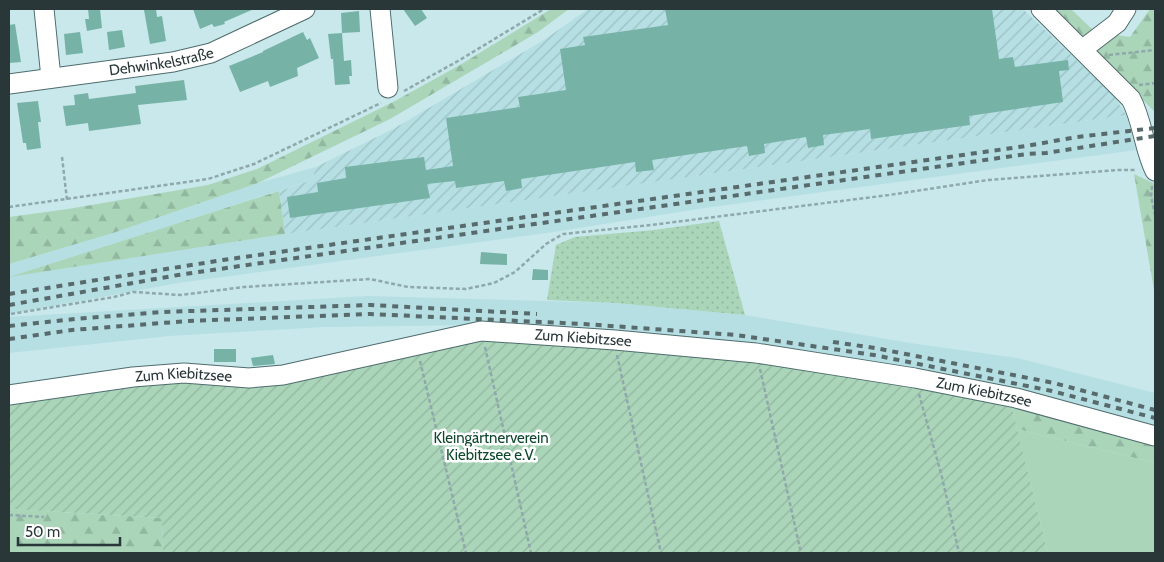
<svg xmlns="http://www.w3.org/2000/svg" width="1164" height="562" font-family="Cabin,sans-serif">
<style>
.built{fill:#b5dfe3}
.industrial{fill:url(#industrial-furrows)}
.grass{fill:url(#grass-dots)}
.forest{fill:url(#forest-firs)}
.garden{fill:url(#garden-furrows)}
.pitch{fill:#aad5b9}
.building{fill:#76b3a6}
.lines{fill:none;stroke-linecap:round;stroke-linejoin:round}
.minor-casing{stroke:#4f6c6e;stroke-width:21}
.path{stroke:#8fa8ab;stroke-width:2.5;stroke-dasharray:4 2.5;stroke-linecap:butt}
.minor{stroke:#fff;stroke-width:19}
.rail{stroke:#586a6c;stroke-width:4;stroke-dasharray:6 6;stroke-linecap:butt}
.labels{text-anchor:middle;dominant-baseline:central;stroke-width:5;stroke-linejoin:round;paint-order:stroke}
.street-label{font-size:15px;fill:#2a3738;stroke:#fff}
.park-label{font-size:15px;fill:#0e482c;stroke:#fff}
</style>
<defs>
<pattern id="industrial-furrows" width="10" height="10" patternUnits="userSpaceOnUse" patternTransform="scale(1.25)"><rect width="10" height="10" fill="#b5dfe3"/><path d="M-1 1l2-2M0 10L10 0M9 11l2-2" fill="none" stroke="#9cc0c4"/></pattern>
<pattern id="grass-dots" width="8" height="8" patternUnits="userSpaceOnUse" patternTransform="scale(1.25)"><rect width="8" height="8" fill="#aad5b9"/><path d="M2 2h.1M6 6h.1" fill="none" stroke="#92b7a0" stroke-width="1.8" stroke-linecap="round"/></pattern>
<pattern id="forest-firs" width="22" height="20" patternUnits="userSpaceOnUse" patternTransform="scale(1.25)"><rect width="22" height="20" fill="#aad5b9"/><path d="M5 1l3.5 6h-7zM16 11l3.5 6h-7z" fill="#92b7a0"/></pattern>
<pattern id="garden-furrows" width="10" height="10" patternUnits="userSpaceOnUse" patternTransform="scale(1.25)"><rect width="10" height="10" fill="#aad5b9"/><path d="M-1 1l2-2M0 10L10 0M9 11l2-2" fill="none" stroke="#92b7a0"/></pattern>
</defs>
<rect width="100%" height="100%" fill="#c8e8eb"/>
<g class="built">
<path d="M1126 115 1136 150 711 207 547 233 178 283 9 314V264L113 233 258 183 316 167 312 180 13 276 285 234Z"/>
<path d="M368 296 616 303 745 315 910 343 1017 358 1155 393V427L1018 393 482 325 324 327 169 336 9 353V317Z"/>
</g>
<path class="industrial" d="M588 9H1023L1114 96 1126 115 285 234 279 191 312 180 316 167 395 128 544 40Z"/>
<path class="grass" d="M719 221 745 315 616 303 547 300 556 245 575 237 654 230Z"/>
<g class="forest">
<path d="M551 9H569L538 32 390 119 258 183 113 233 9 264V217L68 209 208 185 257 169 393 102 460 65Z"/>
<path d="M1051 9H1071L1095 32 1130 37 1150 9H1155V112Z"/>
<path d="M1134 174 1155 184V296Z"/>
<path d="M279 191 285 234 9 277Z"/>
<path d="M1012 408 1155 444V463L1017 429Z"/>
<path d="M9 509 162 518 163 553H9Z"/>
</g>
<path class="garden" d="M483 338C627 349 771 360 913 385 946 391 979 401 1012 408L1048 553H163L162 518 9 509V405Z"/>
<path class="pitch" d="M1017 429 1155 463V553H1048Z"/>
<g class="building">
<path d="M88 9H100L102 28 87 31 85 19H89Z"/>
<path d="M156 9 157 17 162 16 166 41 150 44 144 10Z"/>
<path d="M193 9H254L224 22 225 24 214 27 212 24 200 29Z"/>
<path d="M403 9H421L427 18 415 26Z"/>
<path d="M665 9H992L999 59 1013 57 1015 67 1068 60 1069 70 1059 71 1063 102 969 116 970 125 871 139 870 129 823 135 824 145 808 148 806 137 764 144 765 153 749 156 747 146 652 160 654 170 636 172 635 162 521 179 522 188 506 191 504 181 456 188 455 181 427 184 430 198 290 218 287 197 318 192 317 183 346 178 345 167 424 157 426 170 453 166 446 118 520 107 518 97 566 90 560 49 585 45 583 37 668 25Z"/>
<path d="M359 11 360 32 342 33 341 13Z"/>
<path d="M15 24 21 62 9 63V25Z"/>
<path d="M122 30 125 47 109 50 107 32Z"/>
<path d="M80 32 83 53 66 55 64 34Z"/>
<path d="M303 32 307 40 310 38 319 58 297 68 298 76 270 87 268 81 240 92 229 66 263 52V51Z"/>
<path d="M342 33 344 61 351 60 352 76H349L350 84 335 85 333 59H331L328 34Z"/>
<path d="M184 80 187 100 138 105 141 124 89 131 88 123 66 126 63 106 75 105 74 95 88 93 89 99 136 93 135 86Z"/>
<path d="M38 101 41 122H38L41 148 27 150 26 143H23L17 103Z"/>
<path d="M481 252 507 254V265L480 264Z"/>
<path d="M533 269 548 270V280H532Z"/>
<rect x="214" y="349" width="22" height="13"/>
<path d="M273 355 275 364 253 366 251 358Z"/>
</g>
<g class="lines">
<g class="minor-casing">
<g id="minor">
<path d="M44 9 51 78"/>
<path d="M380 9 388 88"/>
<path d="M1041 9 1131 99C1143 122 1144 149 1155 171"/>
<path d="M1083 49 1117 23 1126 9"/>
<path id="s1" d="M9 84 173 62 211 53 305 9"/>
<path id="s2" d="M9 395 133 377 184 373 249 378 283 375 481 331 615 340 756 353 915 378 1016 398 1155 436"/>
</g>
</g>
<g class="path">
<path d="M1109 55 1155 50"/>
<path d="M1139 85 1155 83"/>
<path d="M404 91 458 61 544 9"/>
<path d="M62 157 67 200"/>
<path d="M1152 186 1151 196 1155 215"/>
<path d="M9 207 208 179 254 164 381 103"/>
<path d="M11 314 114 297 133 292 181 295 244 287 370 279 408 287 466 289 494 283 515 272 546 244 563 234 651 225 889 195 988 180 1117 170H1137"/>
<path d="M485 347 531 553"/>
<path d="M617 355 661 553"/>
<path d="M420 361 466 553"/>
<path d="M760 369 801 553"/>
<path d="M919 394 942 477 959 553"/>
<path d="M9 515 44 517"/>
</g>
<use href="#minor" class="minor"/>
<g class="rail">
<path d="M9 294 223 260 1026 146 1077 137 1155 128"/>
<path d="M9 305 178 275 282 260 1027 154 1046 153 1155 136"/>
<path d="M9 326 75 319 162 312 371 305 537 314"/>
<path d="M9 339 72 330 188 321 370 314 584 324 736 335 874 355 1052 391 1155 418"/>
<path d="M833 342 875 348 1054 383 1155 410"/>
</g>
</g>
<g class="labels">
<g class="street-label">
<text stroke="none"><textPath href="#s1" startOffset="154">Dehwinkelstraße</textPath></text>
<text stroke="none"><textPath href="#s2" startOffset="581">Zum Kiebitzsee</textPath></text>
<text stroke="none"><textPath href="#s2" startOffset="176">Zum Kiebitzsee</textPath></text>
<text stroke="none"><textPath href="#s2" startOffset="986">Zum Kiebitzsee</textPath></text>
</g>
<g class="park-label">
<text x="491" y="438">Kleingärtnerverein<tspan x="491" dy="17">Kiebitzsee e.V.</tspan></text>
</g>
</g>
<rect width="1164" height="562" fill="none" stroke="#2a3738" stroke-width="20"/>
<path d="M18 537v8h102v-8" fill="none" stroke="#2a3738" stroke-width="2.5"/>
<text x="25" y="537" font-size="15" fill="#2a3738" stroke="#ffffff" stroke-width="4" paint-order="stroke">50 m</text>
</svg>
